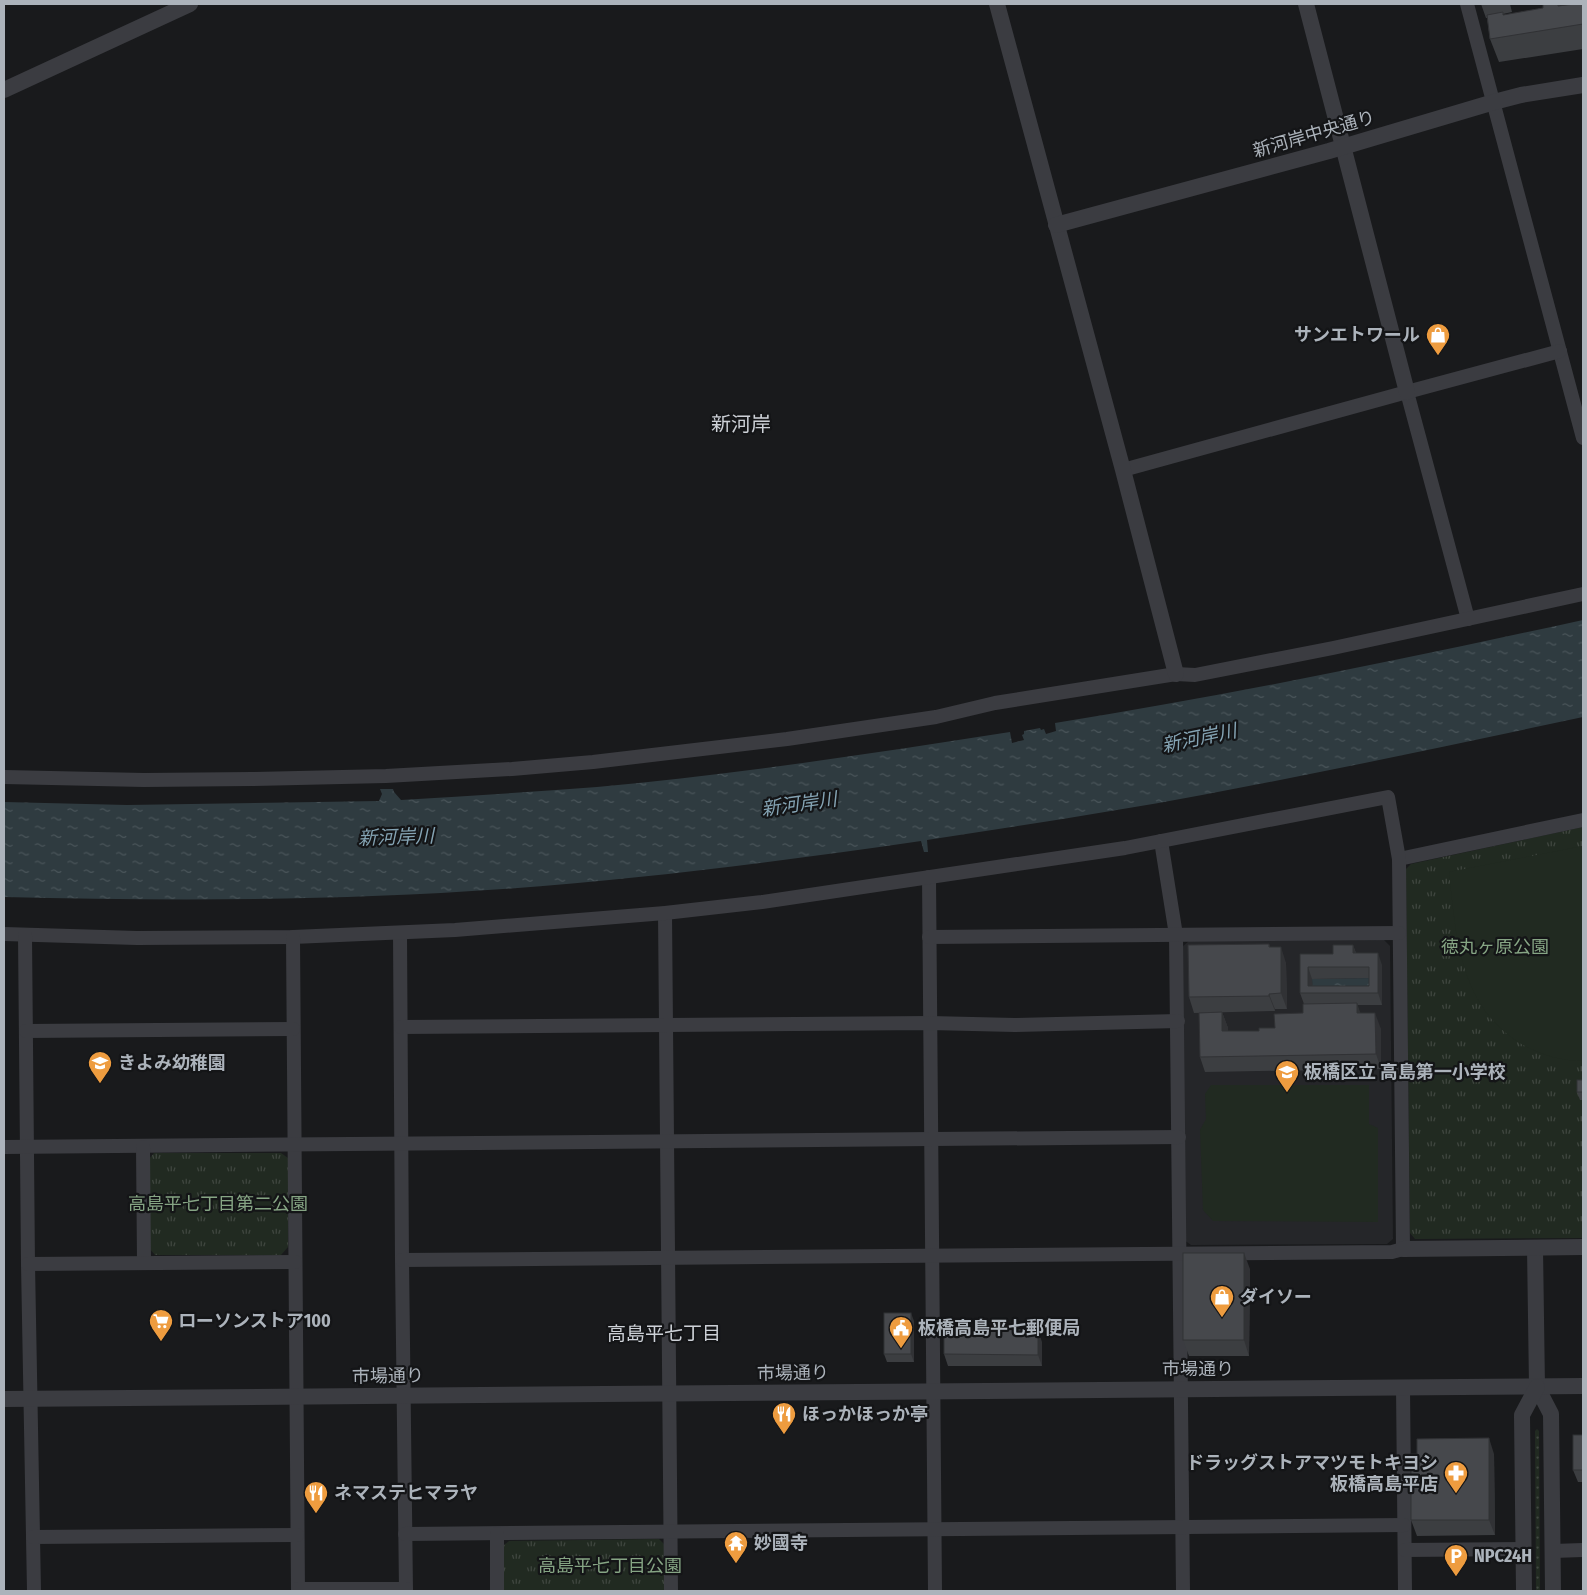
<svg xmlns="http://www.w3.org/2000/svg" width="1587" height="1595" font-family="'Fira Sans Condensed','Noto Sans JP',sans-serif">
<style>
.built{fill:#252629}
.grass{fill:url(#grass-dots)}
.park{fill:url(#park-tufts)}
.pitch{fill:#212a21}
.water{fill:url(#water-ripples)}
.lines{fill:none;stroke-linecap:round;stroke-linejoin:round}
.minor{stroke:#3b3c41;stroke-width:14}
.tertiary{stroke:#3b3c41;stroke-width:16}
.wall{fill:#3c3e41;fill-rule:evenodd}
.shaded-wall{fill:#313235}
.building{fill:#46484c;stroke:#313235;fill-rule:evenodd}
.labels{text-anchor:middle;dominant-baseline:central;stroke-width:4.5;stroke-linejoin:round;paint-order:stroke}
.street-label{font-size:18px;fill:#acb3bb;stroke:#141517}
.poi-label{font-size:18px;font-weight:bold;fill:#acb3bb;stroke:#141517;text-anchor:start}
.park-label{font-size:18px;fill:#86a584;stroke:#141517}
.water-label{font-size:19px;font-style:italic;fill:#85a4b4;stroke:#141517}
.neighbourhood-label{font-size:19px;fill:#cdd1d7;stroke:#141517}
.quarter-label{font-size:20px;fill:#cdd1d7;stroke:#141517}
</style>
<defs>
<pattern id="grass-dots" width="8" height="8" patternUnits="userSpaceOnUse" patternTransform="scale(1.25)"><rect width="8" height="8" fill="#212a21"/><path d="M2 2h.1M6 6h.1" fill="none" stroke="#3f463f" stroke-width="1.8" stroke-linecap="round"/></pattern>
<pattern id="park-tufts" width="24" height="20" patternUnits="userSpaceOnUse" patternTransform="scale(1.25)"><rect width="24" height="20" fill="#212a21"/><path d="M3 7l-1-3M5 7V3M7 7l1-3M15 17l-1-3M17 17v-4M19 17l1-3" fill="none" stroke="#3f463f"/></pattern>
<pattern id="water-ripples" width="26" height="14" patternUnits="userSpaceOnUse" patternTransform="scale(1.25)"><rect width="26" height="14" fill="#2f3b40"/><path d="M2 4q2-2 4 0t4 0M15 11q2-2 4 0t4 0" fill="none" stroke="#4a555a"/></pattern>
</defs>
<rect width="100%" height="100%" fill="#191a1c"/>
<path class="built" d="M1384 940 1390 946 1393 1239 1387 1244 1191 1245 1184 1240 1182 947 1189 941Z"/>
<path class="grass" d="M1537 1429 1539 1431 1540 1591H1536L1535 1431Z"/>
<g class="park">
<path d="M1583 827V1238L1415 1239 1410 1233 1406 869 1411 864Z"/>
<path d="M154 1153H281L288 1158V1247L281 1255H155L149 1248 148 1160Z"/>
<path d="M659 1539 664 1544V1591H502L503 1546 509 1541Z"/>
</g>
<g class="pitch">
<path d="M1583 846V1061C1561 1061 1537 1054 1518 1042 1459 1004 1456 935 1449 872Z"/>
<path d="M1211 1085H1369V1124L1378 1128V1222L1213 1221 1203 1210 1200 1130 1206 1119 1205 1094Z"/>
</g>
<g class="water">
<path d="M1583 620V717C1457 744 1330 771 1202 795 1111 812 1019 826 927 840L928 852H924L921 841C782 861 643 879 503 889 337 901 170 901 4 897V802L127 805 379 801 382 794 380 789H393L394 792 401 800C467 796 532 792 597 787 735 775 873 753 1010 732L1012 743 1024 740 1022 735 1024 734V731L1040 728 1041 730 1044 729 1046 734 1056 731 1055 723C1232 695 1408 658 1583 620Z"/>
<path d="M1374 978V998H1313L1312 979Z"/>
</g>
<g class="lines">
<g class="minor">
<path d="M1467 4 1583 438"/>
<path d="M1407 392 1468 619"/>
<path d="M1123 470 1407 392 1560 351"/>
<path d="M4 777 144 780 252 779 386 776 512 769 593 762 787 739 936 717 995 703 1176 674 1195 675 1333 648 1583 594"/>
<path d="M1161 841 1176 935 1183 1591"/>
<path d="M1399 859 1583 820"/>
<path d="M929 877 935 1591"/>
<path d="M665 913 671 1591"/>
<path d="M400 933 402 1260 406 1591"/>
<path d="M4 934 137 938 293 937 455 930 665 913 762 902 1125 848 1388 797 1399 859 1403 1249 1392 1252 402 1260"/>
<path d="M25 935 28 1264 34 1591"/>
<path d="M293 937 298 1591"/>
<path d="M929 937 1399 933"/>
<path d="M401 1027 930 1023 1015 1025 1178 1021"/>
<path d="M26 1031 293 1029"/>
<path d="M4 1147 1179 1137"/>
<path d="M143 1147 144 1262"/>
<path d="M28 1264 295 1262"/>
<path d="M1403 1387 1405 1591"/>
<path d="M405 1534 1404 1525"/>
<path d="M497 1534V1591"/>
<path d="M33 1537 297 1535"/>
<path d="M1405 1550 1523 1549"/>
<path d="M1553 1551 1583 1550"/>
<path d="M298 1589H406"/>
</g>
<g class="tertiary">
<path d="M997 4 1123 470 1176 674"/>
<path d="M1306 4 1407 392"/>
<path d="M4 90 190 4"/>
<path d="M1056 225 1329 151 1494 102 1521 95 1583 85"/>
<path d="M1535 1248 1537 1387 1551 1414 1553 1591"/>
<path d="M1403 1249 1583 1247"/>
<path d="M4 1399 1583 1386"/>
<path d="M1524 1591 1522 1415 1537 1387"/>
</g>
</g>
<g class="wall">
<path d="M1481 4H1510L1512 12 1503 14 1504 15 1543 8V4H1559L1560 6 1583 4V49L1499 62 1490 39 1487 18H1486Z"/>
<path d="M1269 944 1270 947 1286 963 1287 1009H1275V1011L1194 1013 1189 997Z"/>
<path d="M1353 945 1356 953 1382 965V1005H1357L1360 1013 1381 1029V1069L1205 1072 1200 1057 1222 1012 1228 1028V1031H1259L1275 1028 1303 1013 1304 1004 1300 993V954H1333ZM1369 978V986H1312V979Z"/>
<path d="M1583 1080V1100H1580L1577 1092Z"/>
<path d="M1250 1269 1249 1356H1189L1183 1340Z"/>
<path d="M914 1321V1362H887L884 1354Z"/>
<path d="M1042 1342V1366H948L944 1354Z"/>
<path d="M1583 1435V1482H1578L1573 1470Z"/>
<path d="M1494 1454 1495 1535 1417 1536 1411 1520Z"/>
</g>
<g class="shaded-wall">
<path d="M1353 945 1357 957 1353 953Z"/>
<path d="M1281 947 1286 963 1287 1009 1281 993Z"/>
<path d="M1378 953 1382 965V1005L1378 993Z"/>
<path d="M1308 967 1312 979 1313 993 1308 986Z"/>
<path d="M1269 994 1275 1009V1011L1269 996Z"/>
<path d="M1357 1003 1362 1018 1357 1013Z"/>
<path d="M1222 1012 1228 1028V1047L1222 1031Z"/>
<path d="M1375 1013 1381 1029V1069L1376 1054Z"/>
<path d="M1244 1253 1250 1269 1249 1356 1244 1340Z"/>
<path d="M911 1313 914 1321V1362L911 1354Z"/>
<path d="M1038 1330 1042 1342V1366L1038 1355Z"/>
<path d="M1489 1438 1494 1454 1495 1535 1489 1520Z"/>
</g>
<g class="building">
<path d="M1543 4H1558V6L1575 4H1583V24L1490 39 1487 15 1503 12V15L1543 8Z"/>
<path d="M1269 944V947H1281V993L1269 994V996L1189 997 1188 945Z"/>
<path d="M1333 945H1353V953H1378V993H1300V954H1333ZM1308 967H1369V986H1308Z"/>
<path d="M1357 1003V1013H1375L1376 1054 1200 1057 1199 1013 1222 1012V1031H1259V1028H1275L1274 1014 1303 1013V1004Z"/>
<rect x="1577" y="1080" width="6" height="12"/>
<rect x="1183" y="1253" width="61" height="87"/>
<rect x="884" y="1313" width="27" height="41"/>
<path d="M944 1329 1038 1330V1355L944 1354Z"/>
<rect x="1573" y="1435" width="10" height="35"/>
<path d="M1489 1438V1520H1411V1454H1417V1439Z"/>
</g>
<defs>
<g id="shop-pin" transform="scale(1.25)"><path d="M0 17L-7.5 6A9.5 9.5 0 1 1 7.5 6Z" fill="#ee9c3f" stroke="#141517"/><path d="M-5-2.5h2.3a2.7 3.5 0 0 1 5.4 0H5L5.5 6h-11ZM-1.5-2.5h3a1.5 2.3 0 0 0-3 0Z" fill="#fff"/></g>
<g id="school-pin" transform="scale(1.25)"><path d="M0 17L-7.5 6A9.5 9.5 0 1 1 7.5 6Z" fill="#ee9c3f" stroke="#141517"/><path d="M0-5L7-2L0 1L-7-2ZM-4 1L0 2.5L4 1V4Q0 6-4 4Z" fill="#fff"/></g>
<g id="supermarket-pin" transform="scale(1.25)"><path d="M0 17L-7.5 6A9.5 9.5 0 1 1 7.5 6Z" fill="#ee9c3f" stroke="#141517"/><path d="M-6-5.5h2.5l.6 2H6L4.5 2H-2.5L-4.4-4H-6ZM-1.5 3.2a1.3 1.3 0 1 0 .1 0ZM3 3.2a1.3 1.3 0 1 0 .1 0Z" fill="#fff"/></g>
<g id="civic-pin" transform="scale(1.25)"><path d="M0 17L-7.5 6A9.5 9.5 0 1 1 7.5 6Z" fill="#ee9c3f" stroke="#141517"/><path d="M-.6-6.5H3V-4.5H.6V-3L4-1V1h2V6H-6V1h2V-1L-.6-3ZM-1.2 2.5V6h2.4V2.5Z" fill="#fff"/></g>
<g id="restaurant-pin" transform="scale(1.25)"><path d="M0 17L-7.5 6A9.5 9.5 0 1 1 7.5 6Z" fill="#ee9c3f" stroke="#141517"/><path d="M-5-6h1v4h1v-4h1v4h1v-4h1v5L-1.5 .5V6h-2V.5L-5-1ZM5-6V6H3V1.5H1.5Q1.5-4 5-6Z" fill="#fff"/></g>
<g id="pharmacy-pin" transform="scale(1.25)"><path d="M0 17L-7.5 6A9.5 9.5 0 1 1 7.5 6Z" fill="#ee9c3f" stroke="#141517"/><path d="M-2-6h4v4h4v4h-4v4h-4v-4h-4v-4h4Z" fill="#fff"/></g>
<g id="temple-pin" transform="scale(1.25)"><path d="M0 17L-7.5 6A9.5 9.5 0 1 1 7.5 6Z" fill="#ee9c3f" stroke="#141517"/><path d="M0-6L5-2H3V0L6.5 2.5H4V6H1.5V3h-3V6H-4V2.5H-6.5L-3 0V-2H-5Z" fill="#fff"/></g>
<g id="parking-pin" transform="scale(1.25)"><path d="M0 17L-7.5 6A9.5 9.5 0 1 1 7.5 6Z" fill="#ee9c3f" stroke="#141517"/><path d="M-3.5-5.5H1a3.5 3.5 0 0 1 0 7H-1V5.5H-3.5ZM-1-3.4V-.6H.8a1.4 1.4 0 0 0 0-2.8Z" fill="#fff"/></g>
</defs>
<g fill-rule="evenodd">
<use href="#shop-pin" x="1438" y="335"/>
<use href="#school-pin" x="100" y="1063"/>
<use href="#school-pin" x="1287" y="1072"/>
<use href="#shop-pin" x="1222" y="1297"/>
<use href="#supermarket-pin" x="161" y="1321"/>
<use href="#civic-pin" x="901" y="1328"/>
<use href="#restaurant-pin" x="784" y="1414"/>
<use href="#pharmacy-pin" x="1456" y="1473"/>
<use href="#restaurant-pin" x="316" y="1493"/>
<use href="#temple-pin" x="736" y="1543"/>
<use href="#parking-pin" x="1456" y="1556"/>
</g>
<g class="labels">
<g class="street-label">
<text transform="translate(1314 134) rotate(-16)">新河岸中央通り</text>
<text x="1198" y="1369">市場通り</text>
<text transform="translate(793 1373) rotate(-1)">市場通り</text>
<text transform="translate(388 1376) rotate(-1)">市場通り</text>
</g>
<g class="poi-label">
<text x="1420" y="335" text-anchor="end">サンエトワール</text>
<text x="118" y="1063">きよみ幼稚園</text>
<text x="1304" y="1072">板橋区立 高島第一小学校</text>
<text x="1240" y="1297">ダイソー</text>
<text x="178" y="1321">ローソンストア100</text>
<text x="918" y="1328">板橋高島平七郵便局</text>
<text x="802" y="1414">ほっかほっか亭</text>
<text x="1438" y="1463" text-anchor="end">ドラッグストアマツモトキヨシ<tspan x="1438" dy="21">板橋高島平店</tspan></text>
<text x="334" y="1493">ネマステヒマラヤ</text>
<text x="754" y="1543">妙國寺</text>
<text x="1474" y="1556">NPC24H</text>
</g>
<g class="park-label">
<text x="1495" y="947">徳丸ヶ原公園</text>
<text x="218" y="1204">高島平七丁目第二公園</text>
<text x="610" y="1566">高島平七丁目公園</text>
</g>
<g class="water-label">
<text transform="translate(1199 738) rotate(-12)">新河岸川</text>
<text transform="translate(799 804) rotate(-8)">新河岸川</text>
<text transform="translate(396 837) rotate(-2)">新河岸川</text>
</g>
<g class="neighbourhood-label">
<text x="664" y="1333">高島平七丁目</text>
</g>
<g class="quarter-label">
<text x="741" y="424">新河岸</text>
</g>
</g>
<rect width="1587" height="1595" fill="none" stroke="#acb3bb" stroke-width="10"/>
</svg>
